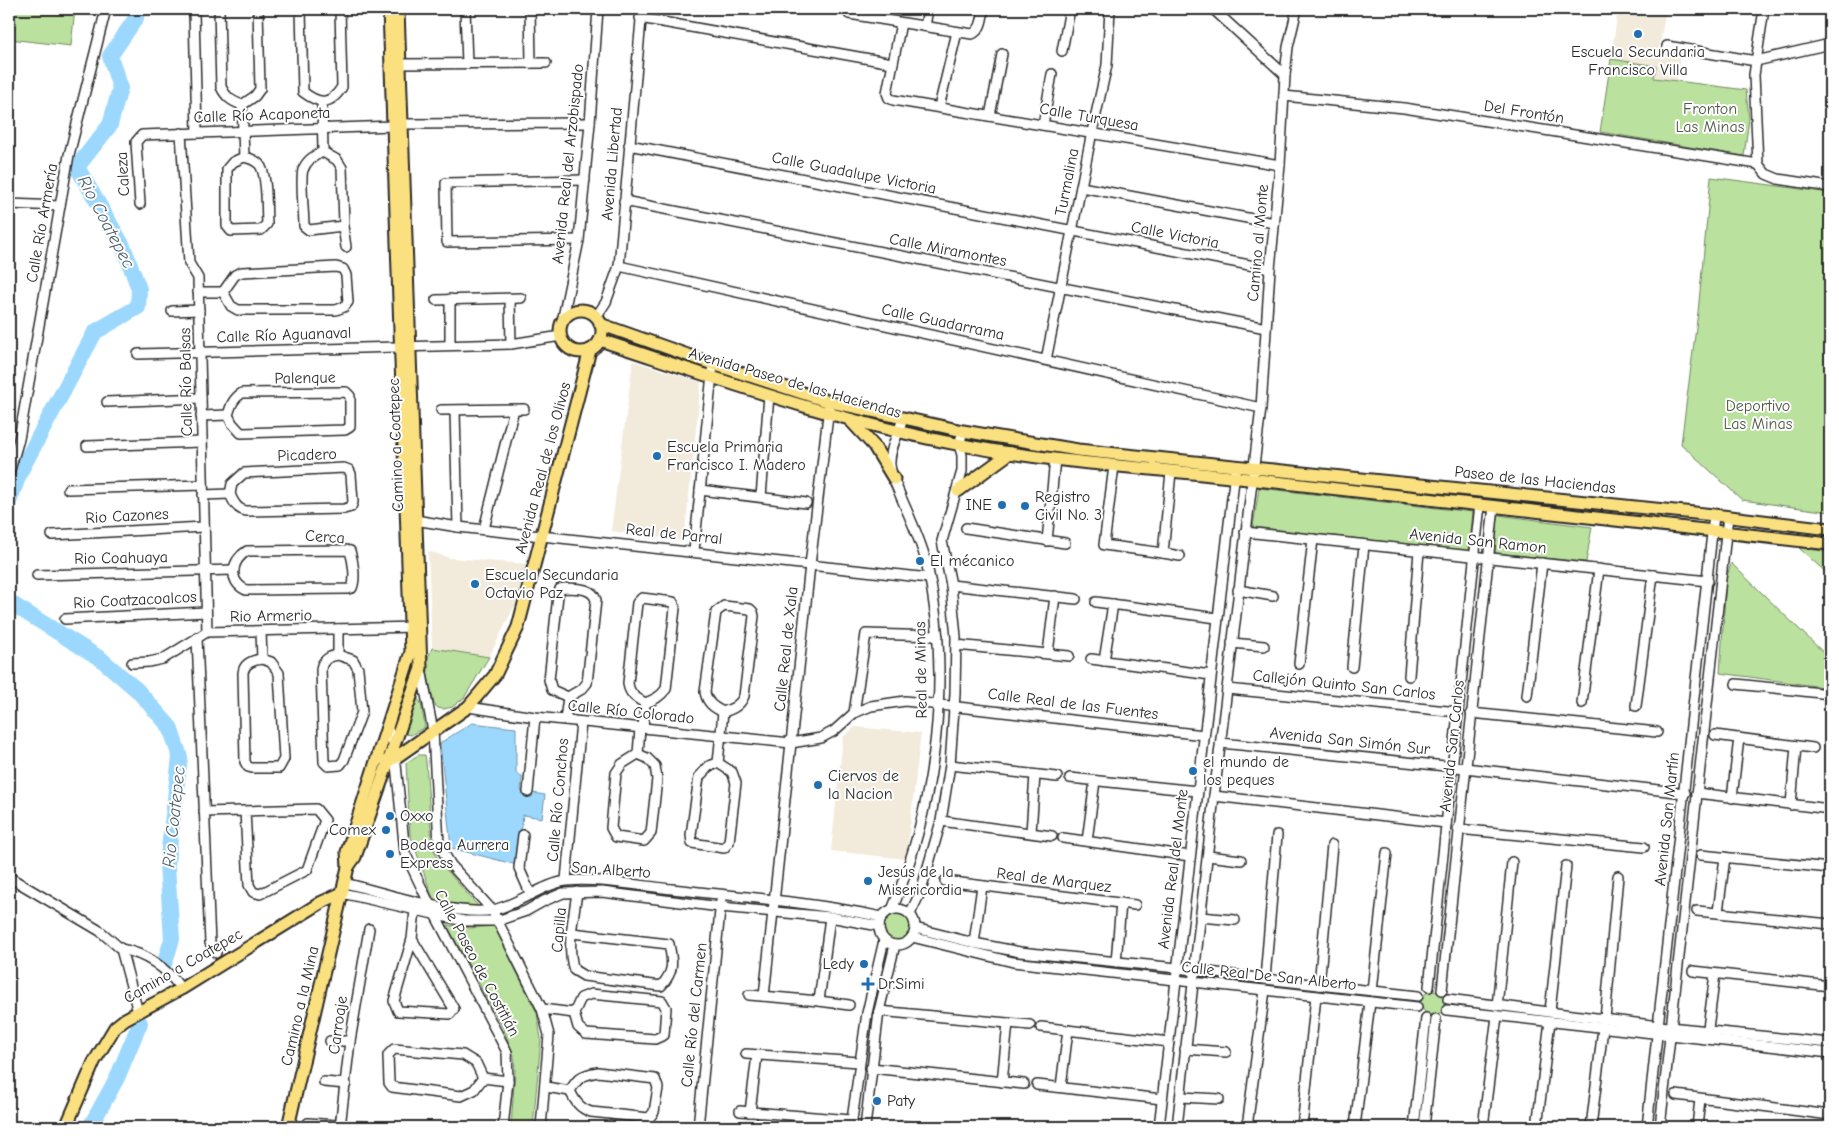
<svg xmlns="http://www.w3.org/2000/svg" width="1839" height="1136" font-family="'Comic Neue',sans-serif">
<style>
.built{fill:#f2ebdc}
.green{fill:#bae19d;stroke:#728664}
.water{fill:#9cd8fd;stroke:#6f93a9}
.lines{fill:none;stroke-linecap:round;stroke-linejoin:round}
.river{stroke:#9cd8fd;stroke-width:16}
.minor-casing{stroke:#2b2b2b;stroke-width:12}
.major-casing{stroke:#2b2b2b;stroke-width:15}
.minor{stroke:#fff;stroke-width:9}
.major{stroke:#fbe080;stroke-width:11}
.poi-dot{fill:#1f6fb2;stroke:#fff;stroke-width:2}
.labels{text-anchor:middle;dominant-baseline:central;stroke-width:4;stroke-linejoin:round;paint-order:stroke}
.poi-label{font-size:16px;fill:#2b2b2b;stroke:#fff;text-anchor:start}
.park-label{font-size:16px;fill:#4f5848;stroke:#fff}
.street-label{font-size:16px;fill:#2b2b2b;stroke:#fff}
.water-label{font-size:18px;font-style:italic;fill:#4d5f6a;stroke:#fff}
</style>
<rect width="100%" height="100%" fill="#fff"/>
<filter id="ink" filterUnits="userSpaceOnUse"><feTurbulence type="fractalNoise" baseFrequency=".02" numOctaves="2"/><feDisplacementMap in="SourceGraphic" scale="10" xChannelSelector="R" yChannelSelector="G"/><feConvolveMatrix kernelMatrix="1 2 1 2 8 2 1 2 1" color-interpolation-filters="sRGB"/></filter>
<g filter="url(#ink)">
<g class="built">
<path d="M1618 9H1666L1659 49 1680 55 1677 81 1654 78 1656 66 1611 59Z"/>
<path d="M633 361 701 382 684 541 611 531Z"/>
<path d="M428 551 450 558 527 564 515 605 489 657 432 648Z"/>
<path d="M855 727 921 733 906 859 831 851 843 737Z"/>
</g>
<g class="green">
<path d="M9 9H75L71 46 9 39Z"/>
<path d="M1611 59 1656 66 1654 78 1746 90 1749 119 1744 156 1600 132Z"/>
<path d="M1711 177 1830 193V512L1742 500 1681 444 1698 312Z"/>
<path d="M1259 488 1473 512 1469 551 1253 527Z"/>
<path d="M1498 515 1592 527 1586 562 1495 553Z"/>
<path d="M1799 548 1830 552V576Z"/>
<path d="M1731 563 1830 659V688L1720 673 1726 580Z"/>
<path d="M432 648 489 657 464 698 452 707 444 709 438 708 434 704 428 675 427 660Z"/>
<path d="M417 698 421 703 425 727 411 735 406 734 407 723 415 700Z"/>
<path d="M418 755H425L426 761 432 844 438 860 479 907 455 904 434 899 431 893 410 834 406 763Z"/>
<circle cx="898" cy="928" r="14"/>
<path d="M447 925 470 928 494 926 537 1013 541 1039 533 1127H511L515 1071 514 1056 504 1030Z"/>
<circle cx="1433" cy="1003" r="12"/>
</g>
<path class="water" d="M472 723 516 728V773L522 777 521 791 545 795 542 818 523 815 517 865 451 848 440 743Z"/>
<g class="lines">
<g class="river">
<path d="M9 502 20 472 95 332 138 307 139 289 123 246 77 167 110 125 120 88 110 56 136 18 137 9"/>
<path d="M9 602 101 659 137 690 170 727 180 757 167 865 172 939 165 962"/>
<path d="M90 1127 117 1078 140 1023"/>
</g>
<g class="minor-casing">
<g id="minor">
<path d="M192 9 194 12 197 133"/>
<path d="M219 9 221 87C226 97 231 101 242 105L255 96 260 89 258 9"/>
<path d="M301 9 303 92C319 104 330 106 342 87L340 9"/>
<path d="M465 9 467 64"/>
<path d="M530 9 531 63"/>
<path d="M1213 9 1285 75"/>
<path d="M1764 9 1754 75 1758 164 1766 174 1778 179 1830 187"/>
<path d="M849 14 972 34C982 30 982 18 984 9"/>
<path d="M640 18 892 63"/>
<path d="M901 23 887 93 889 98 893 100 1280 165"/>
<path d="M925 26 928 9"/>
<path d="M1667 46 1756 61 1830 44"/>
<path d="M1062 51 1070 9"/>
<path d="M400 64 546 63"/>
<path d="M1284 96 1404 108 1758 164"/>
<path d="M322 102 323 152"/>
<path d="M242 105 244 157"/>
<path d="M939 107 957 32"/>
<path d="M990 116 1002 54"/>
<path d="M402 124 590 123"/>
<path d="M1043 125 1052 74"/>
<path d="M181 133 189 263 198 278 207 632"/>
<path d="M629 145 1270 269"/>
<path d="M244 157C249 158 255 160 259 164 268 174 266 210 267 224L261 230 231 231 227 226V169L233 162Z"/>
<path d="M1081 187 1274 223"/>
<path d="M624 201 1266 328"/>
<path d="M9 204 60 206"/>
<path d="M140 204 136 142 142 135 393 126"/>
<path d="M343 226 309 230 304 226C304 214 300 178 303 170 306 161 315 155 323 152L337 160 342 168 344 223 343 226 346 247"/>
<path d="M579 240 447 242 446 183 585 180"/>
<path d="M619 266 1261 408"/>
<path d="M336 267 343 269 346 275 348 302 344 307 336 310H238L231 306 223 292 235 275 242 272Z"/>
<path d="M198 292H223"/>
<path d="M450 299V345"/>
<path d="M510 299 511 344"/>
<path d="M436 300 521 298"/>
<path d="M172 311 199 310"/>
<path d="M596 317 606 302 619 266 642 9"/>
<path d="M562 322 579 240 590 123 598 9"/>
<path d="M138 354 511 344 561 336"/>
<path d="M1046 360 1092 132 1107 65 1110 9"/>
<path d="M346 392 350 396V427L345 430 241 433 232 423 228 415C231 405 233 399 242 393Z"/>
<path d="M107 402 201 398"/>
<path d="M441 410 524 409"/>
<path d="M455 411 458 527"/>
<path d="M201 416 228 415"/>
<path d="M87 446 202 442"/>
<path d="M1114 466 1104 545 1163 553 1171 472"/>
<path d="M344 468 349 470 351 474 353 502 351 507 344 509 246 511C238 510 233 502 230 494L232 484 244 473Z"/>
<path d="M9 473 19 439 69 155 106 9"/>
<path d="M68 489 203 485"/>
<path d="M700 490 806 503"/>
<path d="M203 495 230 494"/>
<path d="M761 497 769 395"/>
<path d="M415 520 458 527 929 578"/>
<path d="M966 528 1065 543"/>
<path d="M484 529 514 409"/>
<path d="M1245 532 1708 581"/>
<path d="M52 535 204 527"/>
<path d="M1047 541 1055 459"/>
<path d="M345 550 350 551C353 560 356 579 352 588L348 589 246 590C227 581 232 560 247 551Z"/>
<path d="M694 551 713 364"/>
<path d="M1163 553 1180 556"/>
<path d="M37 575 234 570"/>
<path d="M951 585 1076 599"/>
<path d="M565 588C577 589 592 587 596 600L587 683 582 689 568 697 552 690 549 680 558 595 560 589Z"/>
<path d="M1238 590 1273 596"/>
<path d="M642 598 673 602 675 608 666 689C660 697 654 700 645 703 636 698 629 694 628 683L637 603Z"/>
<path d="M1096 602 1217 618"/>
<path d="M724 606 750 609 753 612 754 616 744 696C740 706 732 709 723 712 713 707 707 703 705 692L716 612Z"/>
<path d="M65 619 206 612"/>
<path d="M338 629V655"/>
<path d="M261 632 262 659"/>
<path d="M197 638 210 943 216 953"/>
<path d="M1232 643 1264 646"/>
<path d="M956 645 1069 656"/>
<path d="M1048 653 1055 596"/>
<path d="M338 655 353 660 358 669 362 712 344 760 340 765 328 766 324 762 321 669C322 660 330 656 338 655Z"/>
<path d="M262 659 271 662 279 673 284 759 279 768H252L248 767 245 762 243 673C244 663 253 660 262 659Z"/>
<path d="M1091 659 1211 675"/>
<path d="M1104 661 1113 604"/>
<path d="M132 663 149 662 163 659 207 632 416 627"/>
<path d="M1299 664 1313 539"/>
<path d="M1352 667 1364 545"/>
<path d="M421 669 433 731 439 845 451 865 492 910 542 1009 549 1035 541 1127"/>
<path d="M1409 676 1419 551"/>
<path d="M1736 684 1830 694"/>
<path d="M1227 689 1458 712"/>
<path d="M1527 696 1542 563"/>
<path d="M1582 703 1599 569"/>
<path d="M1636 706 1653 575"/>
<path d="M468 707 535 717 791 743 821 738 834 731 854 713 871 706 905 701 1204 735"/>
<path d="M854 713 866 634 938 636"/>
<path d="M1471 713 1657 732"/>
<path d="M565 720 568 697"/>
<path d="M387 727 394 745 405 853 429 903 507 1052 508 1081 503 1127"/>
<path d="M643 728 645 703"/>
<path d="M1715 735 1813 748"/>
<path d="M1221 743 1465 768 1685 793"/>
<path d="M638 754 647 758 655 766 657 779 651 833 644 841 616 837 611 828 616 773 622 764Z"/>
<path d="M638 754 640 728"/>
<path d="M718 763 732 772 736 783 729 842 724 848 692 843 691 835 699 777 709 766Z"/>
<path d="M718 763 723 712"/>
<path d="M950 765 1057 777"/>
<path d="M1070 778 1197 791"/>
<path d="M528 792 535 717"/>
<path d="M1697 793 1830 809"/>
<path d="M1214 796 1446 823"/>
<path d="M1732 798 1739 738"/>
<path d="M1791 805 1796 746"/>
<path d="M204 812 316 809 325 820 307 870 260 894 253 892 249 885 245 811"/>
<path d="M941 821 1052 836"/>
<path d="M1458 829 1644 847"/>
<path d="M1031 832 1035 775"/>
<path d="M523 835 519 868 531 895"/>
<path d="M1063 838 1190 856"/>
<path d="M1087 841 1095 781"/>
<path d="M1701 855 1830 868"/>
<path d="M1208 856 1241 860"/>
<path d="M9 877 100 931 121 949 138 1012"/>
<path d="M566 880 581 722"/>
<path d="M945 881 1135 905"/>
<path d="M345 883C382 892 457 917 493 910 517 905 545 883 567 881 597 878 641 886 672 889 742 897 813 902 882 917"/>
<path d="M342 893 464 921H497L526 911 544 901 563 893 602 892 720 907 830 917 879 926"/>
<circle cx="897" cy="927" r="18"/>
<path d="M892 910C936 803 953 674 926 561 920 539 910 518 901 497 897 487 891 476 890 465 889 449 899 433 903 418"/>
<path d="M1697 911 1830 924"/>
<path d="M1718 912 1725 857"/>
<path d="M910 914 921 891 941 821 950 765 955 694 956 637 951 585 942 541 962 471V455L959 445 963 431"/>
<path d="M1200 917 1235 920"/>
<path d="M915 928 974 943 1020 952 1177 968 1265 979 1418 996"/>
<path d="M572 933 669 944C673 963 674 972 661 986L584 976 574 970C566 947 574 917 577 892"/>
<path d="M912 937 1013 962 1417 1007"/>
<path d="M412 939 454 1009 450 1014 398 1011 394 1001 412 939 415 910"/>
<path d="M974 943 982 886"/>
<path d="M121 949C147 954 166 967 181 989"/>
<path d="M1116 962 1121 903"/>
<path d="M1693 971 1830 986"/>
<path d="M1265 979 1277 835"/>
<path d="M1319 985 1332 845"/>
<path d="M1429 987 1480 504"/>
<path d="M1442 990 1494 506"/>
<path d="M1372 991 1387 853"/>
<path d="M591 994 662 1001 666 1008 664 1035 655 1039 586 1034 578 1027 574 1013 581 998Z"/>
<path d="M749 995 819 1001 849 1005"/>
<path d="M764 996 810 565 829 407"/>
<path d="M1448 999 1659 1026 1830 1043"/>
<path d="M819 1001 830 917"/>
<path d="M1497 1006 1512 862"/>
<path d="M542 1009 574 1013"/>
<path d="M1447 1010 1830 1053"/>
<path d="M879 1011 1030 1025"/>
<path d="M1550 1011 1566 866"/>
<path d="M1605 1019 1618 876"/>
<path d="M1041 1027 1169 1042"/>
<path d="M1707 1036 1715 974"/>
<path d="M330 1041H350"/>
<path d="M394 1049 463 1055 476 1063 483 1078 474 1090 461 1096 392 1087 389 1083 388 1055Z"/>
<path d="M1185 1049 1226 1052"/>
<path d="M746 1054 859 1062"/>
<path d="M871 1068 1024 1084"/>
<path d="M598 1072 655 1079 658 1088 654 1112 649 1118 591 1112C579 1108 575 1101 570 1091 578 1077 582 1075 598 1072Z"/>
<path d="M483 1078 508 1081"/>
<path d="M324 1082 346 1084"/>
<path d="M1002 1082 1008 1023"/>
<path d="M1037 1085 1162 1099"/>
<path d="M546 1087 570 1091"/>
<path d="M1061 1087 1068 1030"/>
<path d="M1676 1095 1830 1115"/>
<path d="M1181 1097 1219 1099"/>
<path d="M740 1111 851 1120"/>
<path d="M750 1112 757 1055"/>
<path d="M308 1123 365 1127"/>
<path d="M903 1126 912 1127"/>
<path d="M340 1127 350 1041 369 929"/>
<path d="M698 1127 721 901"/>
<path d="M851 1127 867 1013 884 940"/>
<path d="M865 1127 879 1011 895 945"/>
<path d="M1159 1127 1235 472"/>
<path d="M1177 1127 1214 796 1261 408 1270 269 1280 165 1285 75 1288 47 1297 9"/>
<path d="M1247 1127 1265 990"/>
<path d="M1302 1127 1316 996"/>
<path d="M1355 1127 1370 1002"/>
<path d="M1414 1127 1426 1018"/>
<path d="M1424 1127 1436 1019"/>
<path d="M1483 1127 1497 1016"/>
<path d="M1537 1127 1550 1021"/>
<path d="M1591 1127 1603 1028"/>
<path d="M1647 1127 1714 515"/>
<path d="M1660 1127 1728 516"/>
<path d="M1697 1127 1700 1099"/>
</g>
</g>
<g class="major-casing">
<g id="major">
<circle cx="581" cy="331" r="21"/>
<path d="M600 324 713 364 830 402 963 431 1078 450 1714 515 1830 529"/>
<path d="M600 340C719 379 838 422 962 445 1051 462 1141 467 1230 477 1430 498 1630 520 1830 544"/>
<path d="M850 420 874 446 894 479"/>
<path d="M958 491 1010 453"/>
<path d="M386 761 395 758 468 707 495 675 518 627 590 350"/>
<path d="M348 867 355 857 421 668 398 9"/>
<path d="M66 1127 94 1062 115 1027 125 1019 181 989 322 902 342 893"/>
<path d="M288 1127 348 867 347 852 411 652 389 9"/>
</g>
</g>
<use href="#minor" class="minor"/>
<use href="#major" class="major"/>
</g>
</g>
<g class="poi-dot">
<circle cx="1638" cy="34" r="5"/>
<circle cx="657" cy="456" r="5"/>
<circle cx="1002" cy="505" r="5"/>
<circle cx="1025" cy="506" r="5"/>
<circle cx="920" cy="561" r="5"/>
<circle cx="475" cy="584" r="5"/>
<circle cx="1193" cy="771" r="5"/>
<circle cx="818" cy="785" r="5"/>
<circle cx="390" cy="816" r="5"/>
<circle cx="386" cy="830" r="5"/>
<circle cx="390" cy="854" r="5"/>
<circle cx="868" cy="881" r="5"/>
<circle cx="864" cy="964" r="5"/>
<path d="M865.5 976.5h5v5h5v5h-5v5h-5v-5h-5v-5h5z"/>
<circle cx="877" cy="1101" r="5"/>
</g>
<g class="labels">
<g class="poi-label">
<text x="1638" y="52" text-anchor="middle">Escuela Secundaria<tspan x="1638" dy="18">Francisco Villa</tspan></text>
<text x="667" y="447">Escuela Primaria<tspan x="667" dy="18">Francisco I. Madero</tspan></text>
<text x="1035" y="497">Registro<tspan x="1035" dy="18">Civil No. 3</tspan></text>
<text x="992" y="505" text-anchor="end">INE</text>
<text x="930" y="561">El mécanico</text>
<text x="485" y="575">Escuela Secundaria<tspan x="485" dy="18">Octavio Paz</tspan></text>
<text x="1203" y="762">el mundo de<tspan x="1203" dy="18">los peques</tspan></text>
<text x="828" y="776">Ciervos de<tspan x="828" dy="18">la Nacion</tspan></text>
<text x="400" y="816">Oxxo</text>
<text x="376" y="830" text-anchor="end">Comex</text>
<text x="400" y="845">Bodega Aurrera<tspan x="400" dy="18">Express</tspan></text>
<text x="878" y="872">Jesús de la<tspan x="878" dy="18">Misericordia</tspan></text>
<text x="854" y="964" text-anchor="end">Ledy</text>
<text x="878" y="984">Dr.Simi</text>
<text x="887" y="1101">Paty</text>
</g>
<g class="park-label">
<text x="1710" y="109">Fronton<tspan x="1710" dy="18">Las Minas</tspan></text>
<text x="1758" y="406">Deportivo<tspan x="1758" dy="18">Las Minas</tspan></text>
</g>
<g class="street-label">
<text transform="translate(1524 112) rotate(9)">Del Frontón</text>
<text transform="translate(262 115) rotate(-2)">Calle Río Acaponeta</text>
<text transform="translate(1089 117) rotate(10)">Calle Turquesa</text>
<text transform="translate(568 164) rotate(-84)">Avenida Real del Arzobispado</text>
<text transform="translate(612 164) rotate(-85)">Avenida Libertad</text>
<text transform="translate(854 173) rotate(11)">Calle Guadalupe Victoria</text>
<text transform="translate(123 174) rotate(-93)">Caleza</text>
<text transform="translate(1067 182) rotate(-79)">Turmalina</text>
<text transform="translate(42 223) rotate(-80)">Calle Río Armería</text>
<text transform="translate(1175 235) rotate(11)">Calle Victoria</text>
<text transform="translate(1258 243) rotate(-85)">Camino al Monte</text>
<text transform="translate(948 250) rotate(11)">Calle Miramontes</text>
<text transform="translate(943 322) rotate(12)">Calle Guadarrama</text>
<text transform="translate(284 335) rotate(-2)">Calle Río Aguanaval</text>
<text transform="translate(305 378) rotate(-1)">Palenque</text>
<text transform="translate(186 382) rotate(-91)">Calle Río Balsas</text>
<text transform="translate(795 383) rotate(16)">Avenida Paseo de las Haciendas</text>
<text transform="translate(396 445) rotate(-92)">Camino a Coatepec</text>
<text transform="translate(307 455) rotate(-2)">Picadero</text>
<text transform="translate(543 468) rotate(-75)">Avenida Real de los Olivos</text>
<text transform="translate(1535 480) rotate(6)">Paseo de las Haciendas</text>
<text transform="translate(127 516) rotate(-3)">Rio Cazones</text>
<text transform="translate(674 534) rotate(6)">Real de Parral</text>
<text transform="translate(325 537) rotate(4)">Cerca</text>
<text transform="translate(1478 541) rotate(6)">Avenida San Ramon</text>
<text transform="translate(121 558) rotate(-1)">Rio Coahuaya</text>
<text transform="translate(135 600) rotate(-3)">Rio Coatzacoalcos</text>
<text transform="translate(271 616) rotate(-1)">Rio Armerio</text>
<text transform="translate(786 649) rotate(-84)">Calle Real de Xala</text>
<text transform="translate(921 670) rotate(-91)">Real de Minas</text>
<text transform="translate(1344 685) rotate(6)">Callejón Quinto San Carlos</text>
<text transform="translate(1073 704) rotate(7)">Calle Real de las Fuentes</text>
<text transform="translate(631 712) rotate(6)">Calle Río Colorado</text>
<text transform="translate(1350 741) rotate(6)">Avenida San Simón Sur</text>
<text transform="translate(1452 746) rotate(-84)">Avenida San Carlos</text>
<text transform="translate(558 800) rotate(-85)">Calle Río Conchos</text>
<text transform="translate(1667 819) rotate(-84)">Avenida San Martín</text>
<text transform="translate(1173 869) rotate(-83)">Avenida Real del Monte</text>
<text transform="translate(611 870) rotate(4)">San Alberto</text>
<text transform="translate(1054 880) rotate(7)">Real de Marquez</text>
<text transform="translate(559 930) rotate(-85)">Capilla</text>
<text transform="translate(477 963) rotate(62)">Calle Paseo de Costitlán</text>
<text transform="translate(183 966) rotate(-30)">Camino a Coatepec</text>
<text transform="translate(1269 976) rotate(6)">Calle Real De San Alberto</text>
<text transform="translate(300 1006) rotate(-77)">Camino a la Mina</text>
<text transform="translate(694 1015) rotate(-84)">Calle Río del Carmen</text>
<text transform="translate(338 1025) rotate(-82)">Carroaje</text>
</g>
<g class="water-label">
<text transform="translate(106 222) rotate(62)">Rio Coatepec</text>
<text transform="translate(174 817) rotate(-84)">Rio Coatepec</text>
</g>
</g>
<rect width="1839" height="1136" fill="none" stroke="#fff" stroke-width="30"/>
<rect x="15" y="15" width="1809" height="1106" fill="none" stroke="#2b2b2b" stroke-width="2" filter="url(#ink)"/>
</svg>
